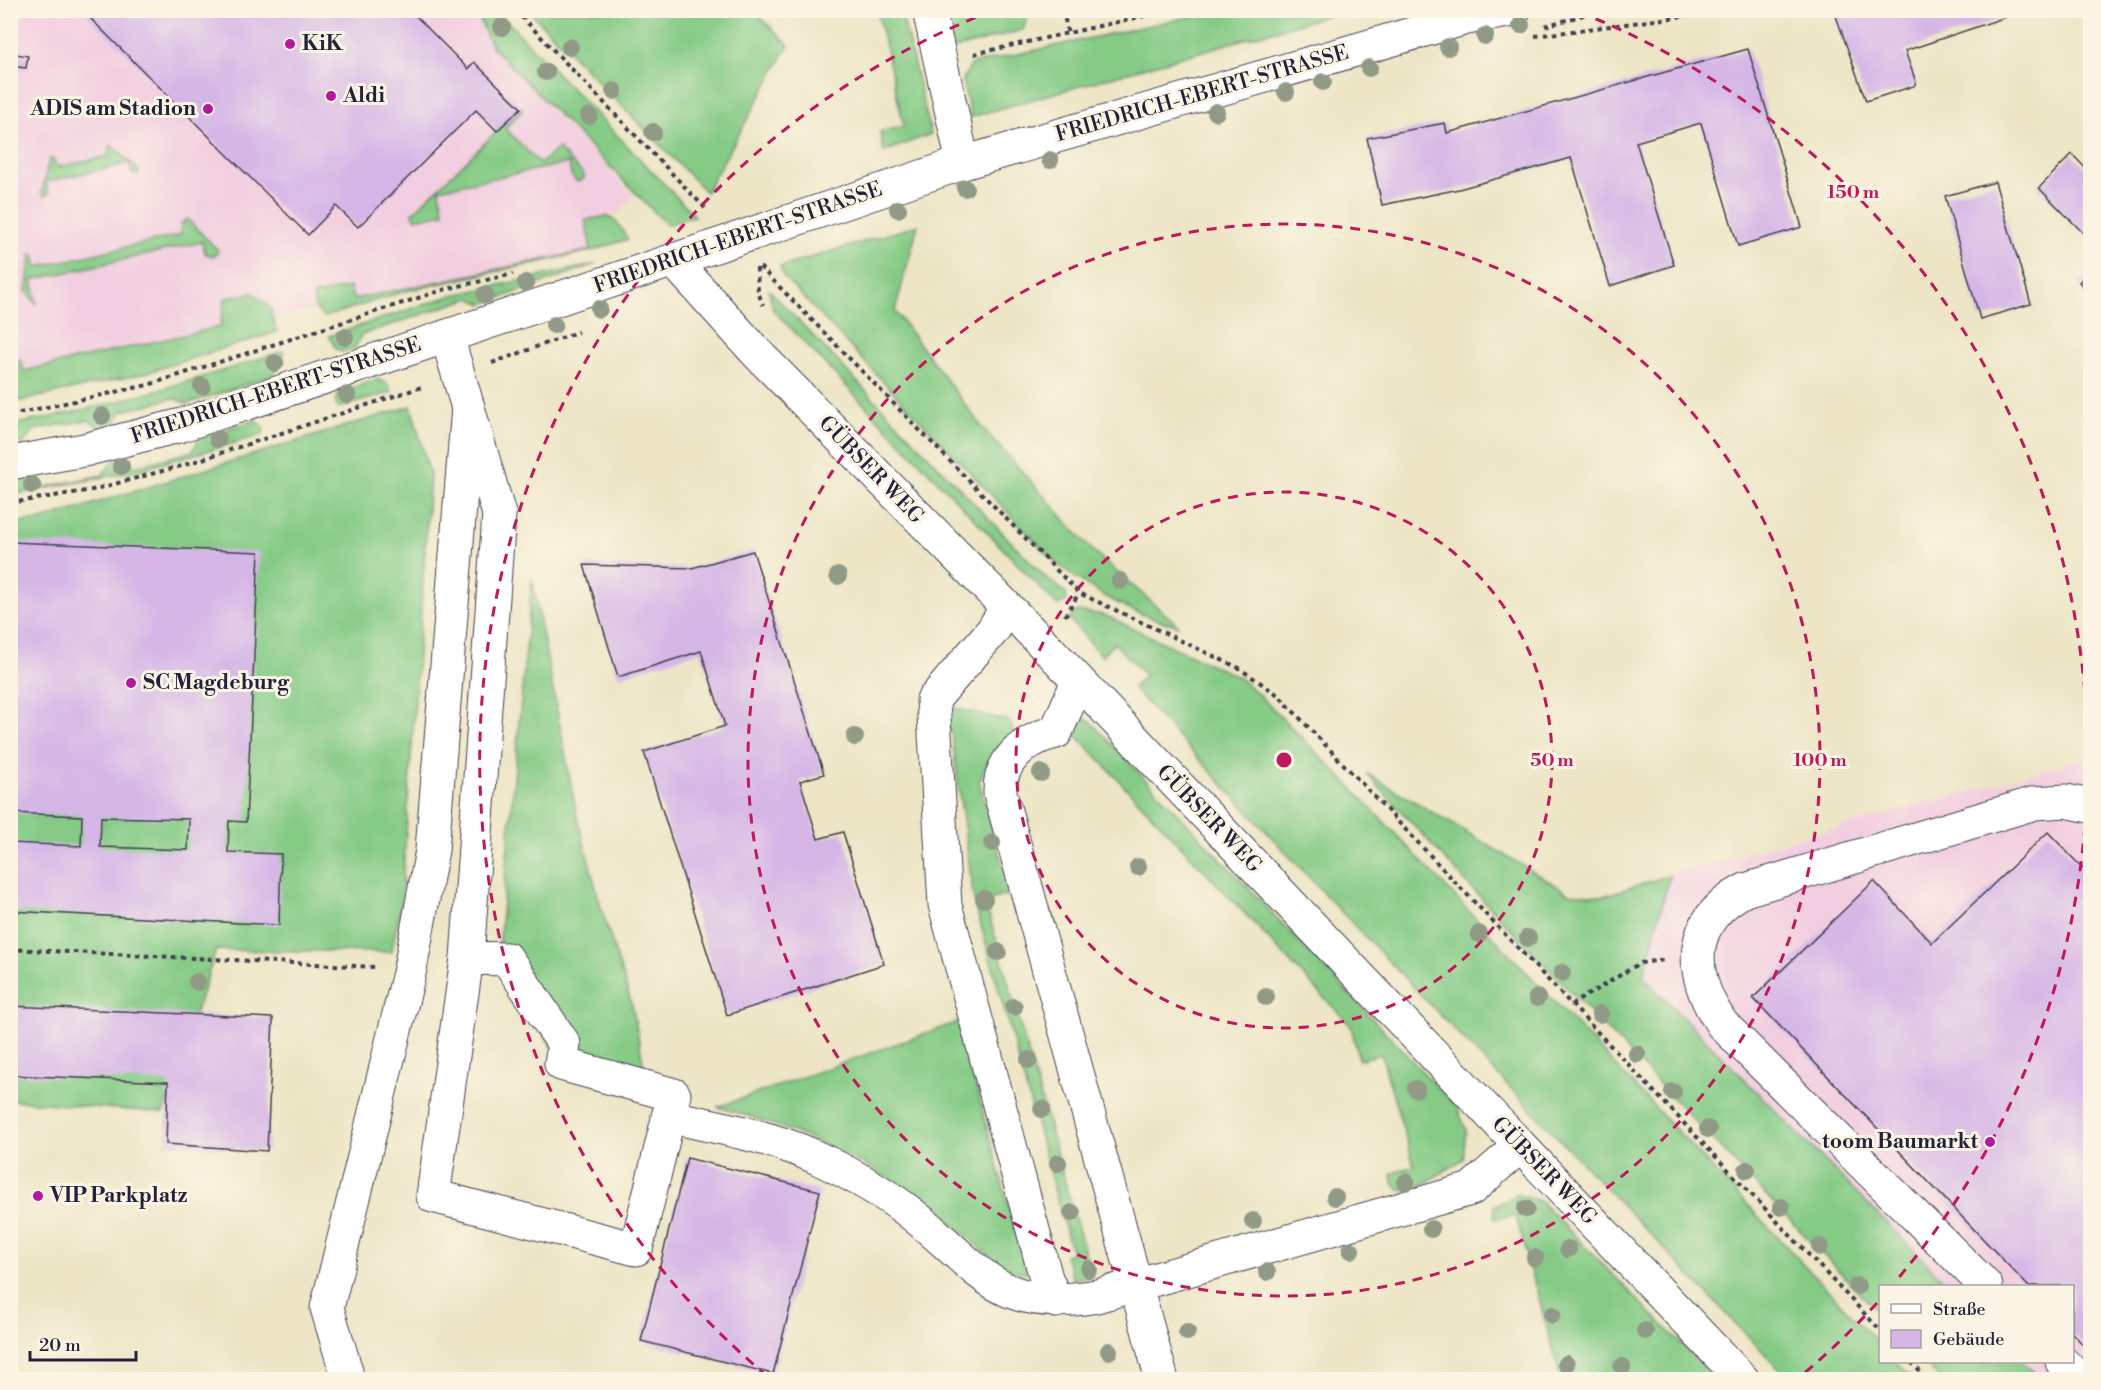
<svg xmlns="http://www.w3.org/2000/svg" width="2101" height="1390" font-family="'Libre Bodoni',serif">
<style>
.built{fill:#f2cfe0}
.grass{fill:#85cb86;stroke:#547660;stroke-width:1.5}
.building{fill:#d5b6e6;fill-rule:evenodd}
.lines{fill:none;stroke-linecap:round;stroke-linejoin:round}
.minor-casing{stroke:#403f50;stroke-width:35}
.path{stroke:#403f50;stroke-width:4;stroke-dasharray:4.5 4.5;stroke-linecap:butt}
.minor{stroke:#fff;stroke-width:33}
.tree{fill:#919a87}
.ring{fill:none;stroke:#c2185b;stroke-width:3;stroke-dasharray:10 8}
.poi-dot{fill:#b5179e;stroke:#fcf5e5;stroke-width:2}
.labels{text-anchor:middle;dominant-baseline:central;stroke-width:6;stroke-linejoin:round;paint-order:stroke}
.poi-label{font-size:21px;font-weight:bold;fill:#22223b;stroke:#fcf5e5;text-anchor:start}
.street-label{font-size:21px;fill:#22223b;stroke:#fcf5e5}
.centre{fill:#c2185b;stroke:#fcf5e5;stroke-width:3}
.ring-label{font-size:18px;text-anchor:middle;font-weight:bold;fill:#c2185b;stroke:#fcf5e5;stroke-width:6;stroke-linejoin:round;paint-order:stroke}
</style>
<rect width="100%" height="100%" fill="#fcf5e5"/>
<filter id="ink" filterUnits="userSpaceOnUse"><feTurbulence type="fractalNoise" baseFrequency=".0167" numOctaves="2"/><feDisplacementMap in="SourceGraphic" scale="12" xChannelSelector="R" yChannelSelector="G"/><feConvolveMatrix kernelMatrix="1 2 1 2 8 2 1 2 1" color-interpolation-filters="sRGB"/></filter>
<filter id="wash" filterUnits="userSpaceOnUse"><feTurbulence type="fractalNoise" baseFrequency=".008" numOctaves="4" result="noise"/><feDisplacementMap in="SourceGraphic" scale="24" xChannelSelector="R" yChannelSelector="G"/><feGaussianBlur stdDeviation="1.35" result="paint"/><feColorMatrix in="noise" values="0 0 0 0 0 0 0 0 0 0 0 0 0 0 0 0 0 1.4 0 .05"/><feComposite in="paint" operator="in"/></filter>
<g filter="url(#wash)">
<rect width="100%" height="100%" fill="#ede5c5"/>
<g class="built">
<path d="M13 11H476L492 47 634 196 617 214 585 220 591 250 23 371 11 379 10 26Z"/>
<path d="M2090 757V1379H2041L2023 1362H2072V1286H1949L1643 977 1670 875Z"/>
</g>
<g class="grass">
<path d="M476 11H497L695 216 667 225 492 47Z"/>
<path d="M529 11H754L789 45 706 192Z"/>
<path d="M877 11H901L931 134 884 152 880 132 904 126Z"/>
<path d="M944 11H1030L1023 30 953 49Z"/>
<path d="M1215 11H1343L971 117 962 80 972 64Z"/>
<path d="M521 108 522 111 505 128 540 164 558 148 584 175V179L577 182 571 175 569 163 439 189 444 213 416 219 412 213Z"/>
<path d="M111 145 139 170 138 175 132 173 130 163 46 182 49 194 44 196 42 192 49 159H53L57 167 109 156 108 149Z"/>
<path d="M607 216 617 222 628 239 591 251 406 291 324 317C316 311 313 306 314 295L350 287 353 299 591 250 585 220Z"/>
<path d="M187 219 218 250 216 255 211 256 205 253 202 242 32 280 37 304 26 292 31 254 34 255 37 267 180 235 181 224Z"/>
<path d="M918 225 895 311 981 426 1092 550 1179 626C1130 614 1096 593 1056 563L784 277 780 267Z"/>
<path d="M596 264 483 304 470 298 361 335 355 348 343 352 336 349 329 336 450 296Z"/>
<path d="M769 290 1045 577 1066 593 1067 601 1057 605 773 310Z"/>
<path d="M253 293 270 307 277 332 142 374 11 403 14 361 21 360 24 371 220 327 225 298Z"/>
<path d="M283 351 284 361 272 376 187 404 174 398 123 411 114 425 101 428 88 420 34 430 23 444 11 442V425C104 408 193 381 283 351Z"/>
<path d="M376 379 387 383 392 392 338 408 335 402 339 393Z"/>
<path d="M411 406 430 475 401 907 391 952 216 950 163 1113 11 1100 10 523 41 520Z"/>
<path d="M254 420 264 427 263 435 136 471 11 495 10 480 34 475 45 487 102 475 113 461 125 458 135 467 193 451 199 438Z"/>
<path d="M532 579 577 816 602 911 632 1005 648 1088 561 1064 498 956Z"/>
<path d="M1077 611 1104 615 1238 677 1259 695 1352 788 1880 1345V1362H1896L1913 1379H1789L1330 900 1133 688 1145 675 1114 643 1102 656 1069 619Z"/>
<path d="M954 708 1009 721 1015 735 986 765 979 782 1011 894 985 901 1092 1277 1073 1279 1065 1255 1072 1253 974 900 951 731 938 730Z"/>
<path d="M1082 718 1090 721 1458 1109 1466 1130 1463 1159 1421 1186 1402 1191 1394 1185 1391 1174 1414 1166 1381 1054 1359 1060 1351 1026 1075 734 1077 722Z"/>
<path d="M1366 773 1569 893 1603 896 1670 875 1643 977 1949 1286H1880V1314L1477 894Z"/>
<path d="M958 1022 1027 1273C999 1270 979 1246 959 1229 940 1213 920 1198 900 1185 843 1150 782 1125 718 1107Z"/>
<path d="M1517 1195 1540 1201 1716 1379H1561L1516 1216 1494 1219V1206Z"/>
<path d="M1924 1362H2023L2041 1379H1940Z"/>
</g>
<g id="blocks">
<g class="building">
<path d="M82 10H410L468 69 474 62 521 108 497 131 476 110 358 227 336 206 308 235Z"/>
<path d="M1852 10H2024V11L1905 51 1916 82 1914 86 1866 101 1836 16Z"/>
<path d="M1748 49 1802 227 1738 246 1701 123 1636 142 1674 265 1610 286 1571 158 1459 189 1382 205 1367 138 1445 123 1447 133Z"/>
<path d="M10 53 28 56 26 68 10 66Z"/>
<path d="M2072 154 2090 173V240L2039 188Z"/>
<path d="M1995 182 2031 304 1980 319 1945 196Z"/>
<path d="M2090 271V294L2079 282Z"/>
<path d="M10 542 259 552 246 822 229 821 228 852 281 854 279 925 10 911V843L81 846 82 816 10 813ZM101 817 189 819 188 850 100 847Z"/>
<path d="M753 551 824 774 800 781 818 839 843 832 884 964 727 1015 644 752 725 726 701 651 618 677 584 565 692 568Z"/>
<path d="M2048 832 2090 876V1352L2072 1333V1286H2028L1753 998 1874 881 1932 943Z"/>
<path d="M10 1006 273 1018 267 1151 166 1144 168 1082 10 1075Z"/>
<path d="M687 1158 820 1191 773 1374 641 1341Z"/>
</g>
</g>
</g>
<g filter="url(#ink)">
<use href="#blocks" fill-opacity="0" stroke="#403f50" stroke-width="1.5"/>
<g class="lines">
<g class="minor-casing">
<g id="minor">
<path d="M929 10 963 163"/>
<path d="M673 260 756 352 1054 655 1743 1380"/>
<path d="M447 336 499 514 467 958"/>
<path d="M10 463 84 450 182 425 963 163 1467 18 1514 10"/>
<path d="M1006 608 993 630 933 700 945 905 1046 1278 1056 1301"/>
<path d="M1078 681 1056 732C1026 739 999 759 1000 793L1162 1380"/>
<path d="M467 958 507 959 564 1044 561 1064 674 1095 636 1249 433 1196Z"/>
<path d="M668 1116C721 1128 777 1137 826 1162 854 1176 883 1192 908 1211 979 1266 995 1314 1097 1296L1471 1189 1520 1146"/>
<path d="M1986 1286 1722 1024C1688 974 1686 921 1745 890L2035 803 2066 801 2090 806"/>
<path d="M2062 1362 2080 1380"/>
<path d="M346 1371 327 1308 410 969 432 850 468 407"/>
</g>
</g>
<g class="path">
<path d="M515 10 708 211"/>
<path d="M1063 10 1068 34"/>
<path d="M1545 26 1601 10"/>
<path d="M1535 36 1731 10"/>
<path d="M974 54 1171 10"/>
<path d="M760 267 1079 593 1239 668 1278 695 1880 1330"/>
<path d="M757 268 758 292 763 305"/>
<path d="M492 363 578 332"/>
<path d="M10 415 148 385 446 289 513 274"/>
<path d="M10 503 92 490 181 466 425 386"/>
<path d="M1065 616 1079 593"/>
<path d="M10 949 375 967"/>
<path d="M1571 1005 1640 963 1664 960"/>
<path d="M1911 1362 1928 1380"/>
</g>
<use href="#minor" class="minor"/>
</g>
<g class="tree">
<circle cx="1521" cy="25" r="9"/>
<circle cx="502" cy="27" r="9"/>
<circle cx="1485" cy="36" r="9"/>
<circle cx="570" cy="47" r="9"/>
<circle cx="1448" cy="47" r="9"/>
<circle cx="1369" cy="68" r="9"/>
<circle cx="546" cy="72" r="9"/>
<circle cx="1323" cy="82" r="9"/>
<circle cx="614" cy="91" r="9"/>
<circle cx="1286" cy="92" r="9"/>
<circle cx="1216" cy="112" r="9"/>
<circle cx="589" cy="116" r="9"/>
<circle cx="653" cy="132" r="9"/>
<circle cx="1050" cy="160" r="9"/>
<circle cx="965" cy="188" r="9"/>
<circle cx="898" cy="209" r="9"/>
<circle cx="526" cy="283" r="9"/>
<circle cx="485" cy="295" r="9"/>
<circle cx="599" cy="309" r="9"/>
<circle cx="554" cy="325" r="9"/>
<circle cx="345" cy="337" r="9"/>
<circle cx="275" cy="363" r="9"/>
<circle cx="202" cy="386" r="9"/>
<circle cx="347" cy="395" r="9"/>
<circle cx="102" cy="416" r="9"/>
<circle cx="218" cy="439" r="9"/>
<circle cx="121" cy="466" r="9"/>
<circle cx="32" cy="485" r="9"/>
<circle cx="838" cy="576" r="9"/>
<circle cx="1120" cy="581" r="9"/>
<circle cx="855" cy="737" r="9"/>
<circle cx="1041" cy="773" r="9"/>
<circle cx="992" cy="843" r="9"/>
<circle cx="1138" cy="867" r="9"/>
<circle cx="984" cy="899" r="9"/>
<circle cx="1479" cy="934" r="9"/>
<circle cx="1528" cy="938" r="9"/>
<circle cx="998" cy="952" r="9"/>
<circle cx="1562" cy="973" r="9"/>
<circle cx="197" cy="982" r="9"/>
<circle cx="1266" cy="997" r="9"/>
<circle cx="1537" cy="998" r="9"/>
<circle cx="1014" cy="1007" r="9"/>
<circle cx="1600" cy="1014" r="9"/>
<circle cx="1637" cy="1054" r="9"/>
<circle cx="1029" cy="1060" r="9"/>
<circle cx="1416" cy="1089" r="9"/>
<circle cx="1673" cy="1092" r="9"/>
<circle cx="1042" cy="1109" r="9"/>
<circle cx="1708" cy="1129" r="9"/>
<circle cx="1058" cy="1163" r="9"/>
<circle cx="1747" cy="1170" r="9"/>
<circle cx="1406" cy="1182" r="9"/>
<circle cx="1335" cy="1197" r="9"/>
<circle cx="1781" cy="1207" r="9"/>
<circle cx="1526" cy="1209" r="9"/>
<circle cx="1072" cy="1213" r="9"/>
<circle cx="1253" cy="1221" r="9"/>
<circle cx="1431" cy="1229" r="9"/>
<circle cx="1820" cy="1247" r="9"/>
<circle cx="1568" cy="1249" r="9"/>
<circle cx="1351" cy="1250" r="9"/>
<circle cx="1535" cy="1258" r="9"/>
<circle cx="1089" cy="1269" r="9"/>
<circle cx="1267" cy="1272" r="9"/>
<circle cx="1857" cy="1286" r="9"/>
<circle cx="1552" cy="1315" r="9"/>
<circle cx="1645" cy="1331" r="9"/>
<circle cx="1187" cy="1332" r="9"/>
<circle cx="1109" cy="1351" r="9"/>
<circle cx="1566" cy="1364" r="9"/>
<circle cx="1622" cy="1367" r="9"/>
</g>
</g>
<g class="ring">
<circle cx="1284" cy="760" r="268"/>
<circle cx="1284" cy="760" r="536"/>
<path d="M1877 1303A804 804 0 0 1 1801 1376M767 1376A804 804 0 0 1 989 12M1579 12A804 804 0 0 1 1895 1282"/>
</g>
<g class="poi-dot">
<circle cx="290" cy="44" r="6"/>
<circle cx="331" cy="96" r="6"/>
<circle cx="208" cy="109" r="6"/>
<circle cx="131" cy="683" r="6"/>
<circle cx="1990" cy="1142" r="6"/>
<circle cx="38" cy="1196" r="6"/>
</g>
<g class="labels">
<g class="poi-label">
<text x="302" y="44">KiK</text>
<text x="343" y="96">Aldi</text>
<text x="196" y="109" text-anchor="end">ADIS am Stadion</text>
<text x="143" y="683">SC Magdeburg</text>
<text x="1978" y="1142" text-anchor="end">toom Baumarkt</text>
<text x="50" y="1196">VIP Parkplatz</text>
</g>
<g class="street-label">
<text transform="translate(1202 94) rotate(-16)">FRIEDRICH-EBERT-STRASSE</text>
<text transform="translate(738 238) rotate(-19)">FRIEDRICH-EBERT-STRASSE</text>
<text transform="translate(276 391) rotate(-18)">FRIEDRICH-EBERT-STRASSE</text>
<text transform="translate(871 470) rotate(46)">GÜBSER WEG</text>
<text transform="translate(1209 819) rotate(46)">GÜBSER WEG</text>
<text transform="translate(1544 1171) rotate(46)">GÜBSER WEG</text>
</g>
</g>
<circle cx="1284" cy="760" r="9" class="centre"/>
<g class="ring-label">
<text x="1853" y="198">150 m</text>
<text x="1552" y="766">50 m</text>
<text x="1820" y="766">100 m</text>
</g>
<rect width="2101" height="1390" fill="none" stroke="#fcf5e5" stroke-width="36"/>
<rect x="1879" y="1285" width="195" height="78" fill="#fcf5e5" stroke="#a5a1a1" stroke-width="1.5"/>
<rect x="1891" y="1304" width="30" height="9" fill="#ffffff" stroke="#a5a1a1" stroke-width="1.5"/>
<text x="1933" y="1315" font-size="18" fill="#22223b">Straße</text>
<rect x="1891" y="1330" width="30" height="18" fill="#d5b6e6" stroke="#a5a1a1" stroke-width="1.5"/>
<text x="1933" y="1345" font-size="18" fill="#22223b">Gebäude</text>
<path d="M30 1351v9h106v-9" fill="none" stroke="#22223b" stroke-width="3"/>
<text x="39" y="1351" font-size="18" fill="#22223b" stroke="#fcf5e5" stroke-width="4.5" paint-order="stroke">20 m</text>
</svg>
